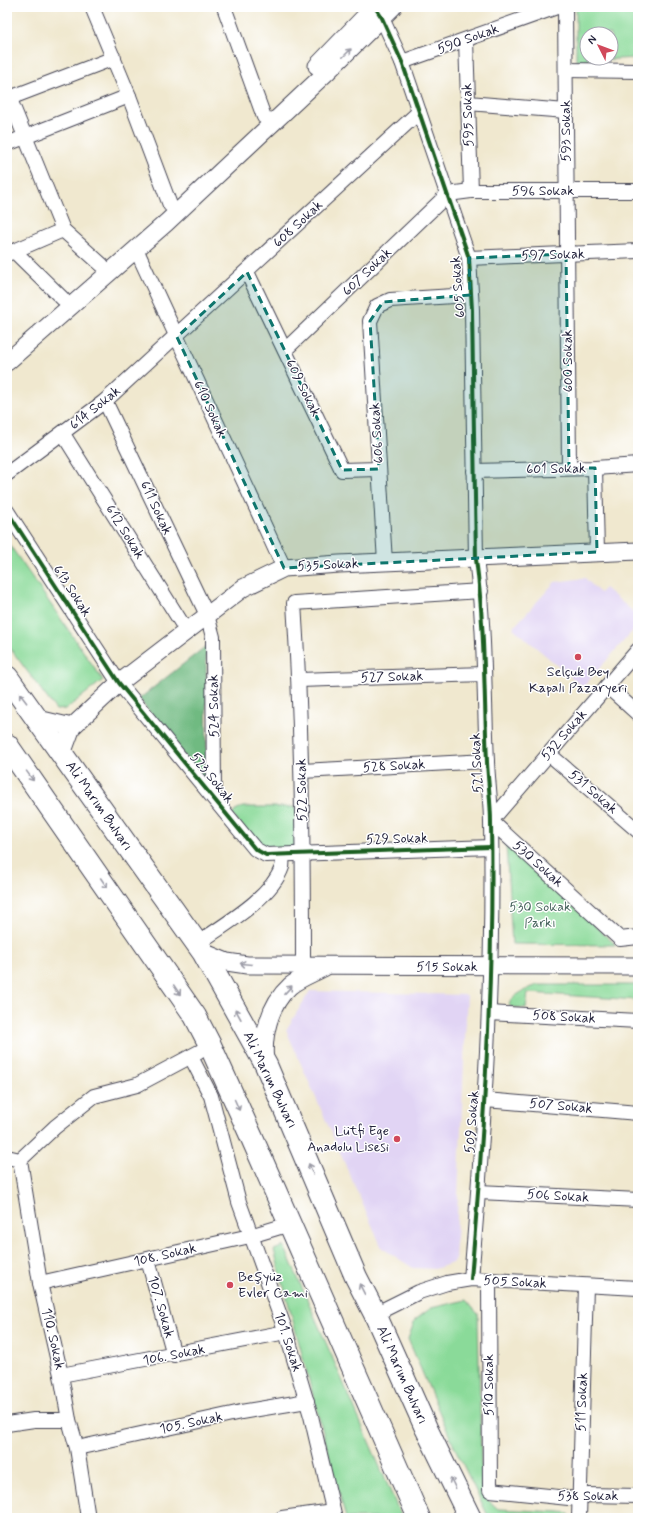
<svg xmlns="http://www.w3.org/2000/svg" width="645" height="1525" font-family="Mynerve,sans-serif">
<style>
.built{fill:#e1d4f4}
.green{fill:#8ada99;stroke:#567e6a;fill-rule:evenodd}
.forest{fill:#6fba81;stroke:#486e5e}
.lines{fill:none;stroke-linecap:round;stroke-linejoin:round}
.minor-casing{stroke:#414051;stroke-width:16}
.tertiary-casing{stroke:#414051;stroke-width:19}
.primary-casing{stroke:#414051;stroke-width:24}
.minor{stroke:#fff;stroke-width:14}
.tertiary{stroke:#fff;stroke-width:17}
.primary{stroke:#fff;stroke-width:22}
.cycleway-casing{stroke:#fff;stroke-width:6}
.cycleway{stroke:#1b5e20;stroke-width:4}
.oneway{stroke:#9c9ca7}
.marked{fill:#0f766e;fill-opacity:0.2;stroke:#0f766e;stroke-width:3;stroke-dasharray:8 5;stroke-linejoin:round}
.poi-dot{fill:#d1495b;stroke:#fff;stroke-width:1.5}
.labels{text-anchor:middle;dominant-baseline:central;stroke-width:3;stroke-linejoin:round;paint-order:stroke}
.street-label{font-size:14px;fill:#22223b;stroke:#fff}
.poi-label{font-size:14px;fill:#22223b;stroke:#fff}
.park-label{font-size:14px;fill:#46625c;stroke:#fff}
</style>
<rect width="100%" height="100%" fill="#fff"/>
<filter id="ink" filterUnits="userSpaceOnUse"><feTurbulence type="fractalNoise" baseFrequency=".025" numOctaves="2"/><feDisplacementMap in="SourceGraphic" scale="8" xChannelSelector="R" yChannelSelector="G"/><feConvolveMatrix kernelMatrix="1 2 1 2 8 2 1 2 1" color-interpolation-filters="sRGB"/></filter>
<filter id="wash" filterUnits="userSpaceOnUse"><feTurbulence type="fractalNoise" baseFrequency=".012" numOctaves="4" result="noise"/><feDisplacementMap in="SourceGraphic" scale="16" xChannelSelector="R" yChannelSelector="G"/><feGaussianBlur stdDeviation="0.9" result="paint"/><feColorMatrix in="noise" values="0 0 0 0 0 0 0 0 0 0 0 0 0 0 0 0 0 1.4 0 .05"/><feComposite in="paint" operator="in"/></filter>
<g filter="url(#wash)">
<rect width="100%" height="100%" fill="#f0e8cf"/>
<g class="built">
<path d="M585 578 600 593 605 588 636 614 637 626 583 687 513 628 555 582Z"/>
<path d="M310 991 467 995 455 1262 435 1269 413 1268 382 1248 286 1030Z"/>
</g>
<g class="green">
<path d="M576 7H638V58L576 61ZM587 34H611V58H587Z"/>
<path d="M7 541 103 680 66 709 56 710 7 644Z"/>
<path d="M243 807H297L296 852H265L232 815 237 809Z"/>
<path d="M506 845 616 945 512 944Z"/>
<path d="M538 985H638V1000L528 993 526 1008 511 1007 509 1005C511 995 529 988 538 985Z"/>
<path d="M284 1246 402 1518H346L274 1250Z"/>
<path d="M466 1300 478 1314 481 1464 488 1500 498 1509 560 1512 569 1513 570 1518H489L453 1444 408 1339 415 1320 431 1308Z"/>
</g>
<path class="forest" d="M206 646 207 778H201L139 699Z"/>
</g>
<g filter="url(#ink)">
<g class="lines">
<g class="minor-casing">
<g id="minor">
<path d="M92 7 129 96 170 205"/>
<path d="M224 7 264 117"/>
<path d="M565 7 569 468"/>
<path d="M376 9 382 18 402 62 469 258 472 310 476 559C485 626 484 694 487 762 488 782 491 803 491 823 494 976 484 1127 471 1279"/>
<path d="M466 40 471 191"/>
<path d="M402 62 557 7"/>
<path d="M566 70 638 71"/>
<path d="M7 92 63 230 102 265"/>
<path d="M7 99 114 58"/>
<path d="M468 103 566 111"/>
<path d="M7 144 129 96"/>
<path d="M136 249 284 568"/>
<path d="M14 251 63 299"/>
<path d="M7 254 63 230"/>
<path d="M469 258 638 251"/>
<path d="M247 272 342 470 379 469"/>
<path d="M285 350 448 194 471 191H638"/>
<path d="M105 401 207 615 213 637 214 797"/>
<path d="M63 434 186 630"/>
<path d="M595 468 597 552"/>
<path d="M474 471 595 468 638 465"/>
<path d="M7 474 105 401 419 112"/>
<path d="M7 511 119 683 255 849 266 855 491 847"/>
<path d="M385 562 370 321 377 306 390 300 470 295"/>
<path d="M638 650 491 821 620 939 638 937"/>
<path d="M299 680 484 674"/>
<path d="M607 686 638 714"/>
<path d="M549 754 638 831"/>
<path d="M302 771 487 761"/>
<path d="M197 944C223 925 271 899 282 867 283 864 282 859 282 855"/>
<path d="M307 974 303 966C303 845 302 724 294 603L481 591"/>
<path d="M489 1013 638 1021"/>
<path d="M191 1057 211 1096 239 1202 286 1332 311 1416 335 1518"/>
<path d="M485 1100 638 1113"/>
<path d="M7 1157 20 1160 55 1127 94 1096 137 1085 199 1052"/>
<path d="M20 1160 40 1283 61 1375 69 1420 77 1448 88 1518"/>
<path d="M479 1192 638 1200"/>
<path d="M148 1260 174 1355"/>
<path d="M489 1280 490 1490 578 1499 588 1495 638 1496"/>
<path d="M40 1283 250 1236 290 1224"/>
<path d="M375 1314 419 1292 447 1283 471 1279 638 1288"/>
<path d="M61 1375 286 1332"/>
<path d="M7 1424 34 1420H69"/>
<path d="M77 1448 241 1412 307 1401"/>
<path d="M282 1518 333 1511"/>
<path d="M579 1518 586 1286"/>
</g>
</g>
<g class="tertiary-casing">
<g id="tertiary">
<path d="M317 66 374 7"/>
<path d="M7 362 166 223 328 71 393 7"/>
<path d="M38 719 72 727"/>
<path d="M62 754 72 727 119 683 243 588 284 568 339 564 638 551"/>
<path d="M203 952 227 962 247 965 638 966"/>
<path d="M265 1063C262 1036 269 1005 290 986 300 978 314 973 325 967"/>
</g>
</g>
<g class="primary-casing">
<g id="primary">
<path d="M7 677 203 952 237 1013 266 1065 356 1277 375 1314 426 1428 470 1518"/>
<path d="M7 745 195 1016 210 1045 252 1138 419 1518"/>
</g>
</g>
<use href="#minor" class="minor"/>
<use href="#tertiary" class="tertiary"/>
<use href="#primary" class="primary"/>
<g class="cycleway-casing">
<g id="cycleway">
<path d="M375 7 382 18 402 62 469 258 472 310 476 559C485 626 484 694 487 762 488 782 491 803 491 823 494 976 484 1127 471 1279"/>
<path d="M7 511 119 683 255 849 266 855 491 847"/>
</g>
</g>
<use href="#cycleway" class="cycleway"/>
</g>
<defs><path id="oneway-shaft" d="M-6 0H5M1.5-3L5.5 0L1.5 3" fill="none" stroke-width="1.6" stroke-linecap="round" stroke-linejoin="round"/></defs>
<g class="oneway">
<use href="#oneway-shaft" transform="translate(347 53) rotate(-45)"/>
<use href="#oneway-shaft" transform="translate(23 698) rotate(-127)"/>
<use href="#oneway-shaft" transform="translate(30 776) rotate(54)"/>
<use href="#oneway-shaft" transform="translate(104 883) rotate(56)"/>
<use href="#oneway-shaft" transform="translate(246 964) rotate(-175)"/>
<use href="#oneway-shaft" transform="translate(177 990) rotate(56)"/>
<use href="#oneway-shaft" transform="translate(288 990) rotate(-47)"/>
<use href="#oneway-shaft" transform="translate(238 1014) rotate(-119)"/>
<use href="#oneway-shaft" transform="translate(237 1105) rotate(66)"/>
<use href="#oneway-shaft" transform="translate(311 1169) rotate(-113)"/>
<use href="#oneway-shaft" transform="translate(362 1289) rotate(-117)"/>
<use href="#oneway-shaft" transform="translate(453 1483) rotate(-116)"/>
</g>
</g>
<path class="marked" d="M566 254 569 468H595L597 552 284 568 177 337 247 272 342 470 379 469 370 321 383 302 470 295 469 258Z"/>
<g class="poi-dot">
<circle cx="578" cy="657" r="4"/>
<circle cx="397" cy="1139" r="4"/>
<circle cx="230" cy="1285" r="4"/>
</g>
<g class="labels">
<g class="street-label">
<text transform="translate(468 39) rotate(-20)">590 Sokak</text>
<text transform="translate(468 115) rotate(-92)">595 Sokak</text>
<text transform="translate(566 131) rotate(-90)">593 Sokak</text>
<text x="543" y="191">596 Sokak</text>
<text transform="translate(298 224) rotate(-43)">608 Sokak</text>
<text transform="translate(553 255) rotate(-2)">597 Sokak</text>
<text transform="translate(367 272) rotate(-44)">607 Sokak</text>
<text transform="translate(458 287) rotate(-95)">605 Sokak</text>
<text transform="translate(568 361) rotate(-91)">600 Sokak</text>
<text transform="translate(303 388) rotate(64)">609 Sokak</text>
<text transform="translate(95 408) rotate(-39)">614 Sokak</text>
<text transform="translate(210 409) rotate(65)">610 Sokak</text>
<text transform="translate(377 433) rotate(-94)">606 Sokak</text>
<text transform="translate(556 469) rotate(-1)">601 Sokak</text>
<text transform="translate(156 508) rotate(65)">611 Sokak</text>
<text transform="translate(125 532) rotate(58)">612 Sokak</text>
<text transform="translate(328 565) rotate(-3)">535 Sokak</text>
<text transform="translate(72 591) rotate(57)">613 Sokak</text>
<text transform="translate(392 677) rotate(-2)">527 Sokak</text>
<text transform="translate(214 706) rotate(-91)">524 Sokak</text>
<text transform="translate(564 735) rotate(-49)">532 Sokak</text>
<text transform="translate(477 763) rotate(-93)">521 Sokak</text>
<text transform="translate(394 766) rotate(-3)">528 Sokak</text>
<text transform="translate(212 778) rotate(51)">523 Sokak</text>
<text transform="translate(302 790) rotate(-91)">522 Sokak</text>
<text transform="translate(593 792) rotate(41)">531 Sokak</text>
<text transform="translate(99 806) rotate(55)">Ali Marım Bulvarı</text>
<text transform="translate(397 839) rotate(-2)">529 Sokak</text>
<text transform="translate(538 864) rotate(42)">530 Sokak</text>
<text x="447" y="967">515 Sokak</text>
<text transform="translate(564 1017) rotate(3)">508 Sokak</text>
<text transform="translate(270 1080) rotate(64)">Ali Marım Bulvarı</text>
<text transform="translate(561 1106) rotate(5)">507 Sokak</text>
<text transform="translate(472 1122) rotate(-86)">509 Sokak</text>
<text transform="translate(558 1196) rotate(3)">506 Sokak</text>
<text transform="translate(165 1255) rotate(-13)">108. Sokak</text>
<text transform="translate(515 1282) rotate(3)">505 Sokak</text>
<text transform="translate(161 1307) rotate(74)">107. Sokak</text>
<text transform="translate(53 1339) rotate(77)">110. Sokak</text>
<text transform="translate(288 1342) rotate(72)">101. Sokak</text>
<text transform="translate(174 1355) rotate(-11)">106. Sokak</text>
<text transform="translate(402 1375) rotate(66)">Ali Marım Bulvarı</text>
<text transform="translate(489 1385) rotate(-90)">510 Sokak</text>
<text transform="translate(582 1402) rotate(-88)">511 Sokak</text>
<text transform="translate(191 1423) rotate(-12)">105. Sokak</text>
<text x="588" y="1496">538 Sokak</text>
</g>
<g class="poi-label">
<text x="578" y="672">Selçuk Bey<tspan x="578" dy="16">Kapalı Pazaryeri</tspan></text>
<text x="389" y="1131" text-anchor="end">Lütfi Ege<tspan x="389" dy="16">Anadolu Lisesi</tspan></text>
<text x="238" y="1277" text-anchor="start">Beşyüz<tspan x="238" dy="16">Evler Cami</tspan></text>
</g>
<g class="park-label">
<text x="540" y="907">530 Sokak<tspan x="540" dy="16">Parkı</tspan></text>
</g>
</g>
<rect width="645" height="1525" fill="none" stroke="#fff" stroke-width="24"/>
<g transform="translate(599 46) rotate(312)"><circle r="19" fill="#ffffff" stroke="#a7a7b1"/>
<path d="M0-3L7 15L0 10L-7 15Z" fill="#d1495b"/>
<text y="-6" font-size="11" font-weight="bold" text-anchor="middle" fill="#22223b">N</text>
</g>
</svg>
